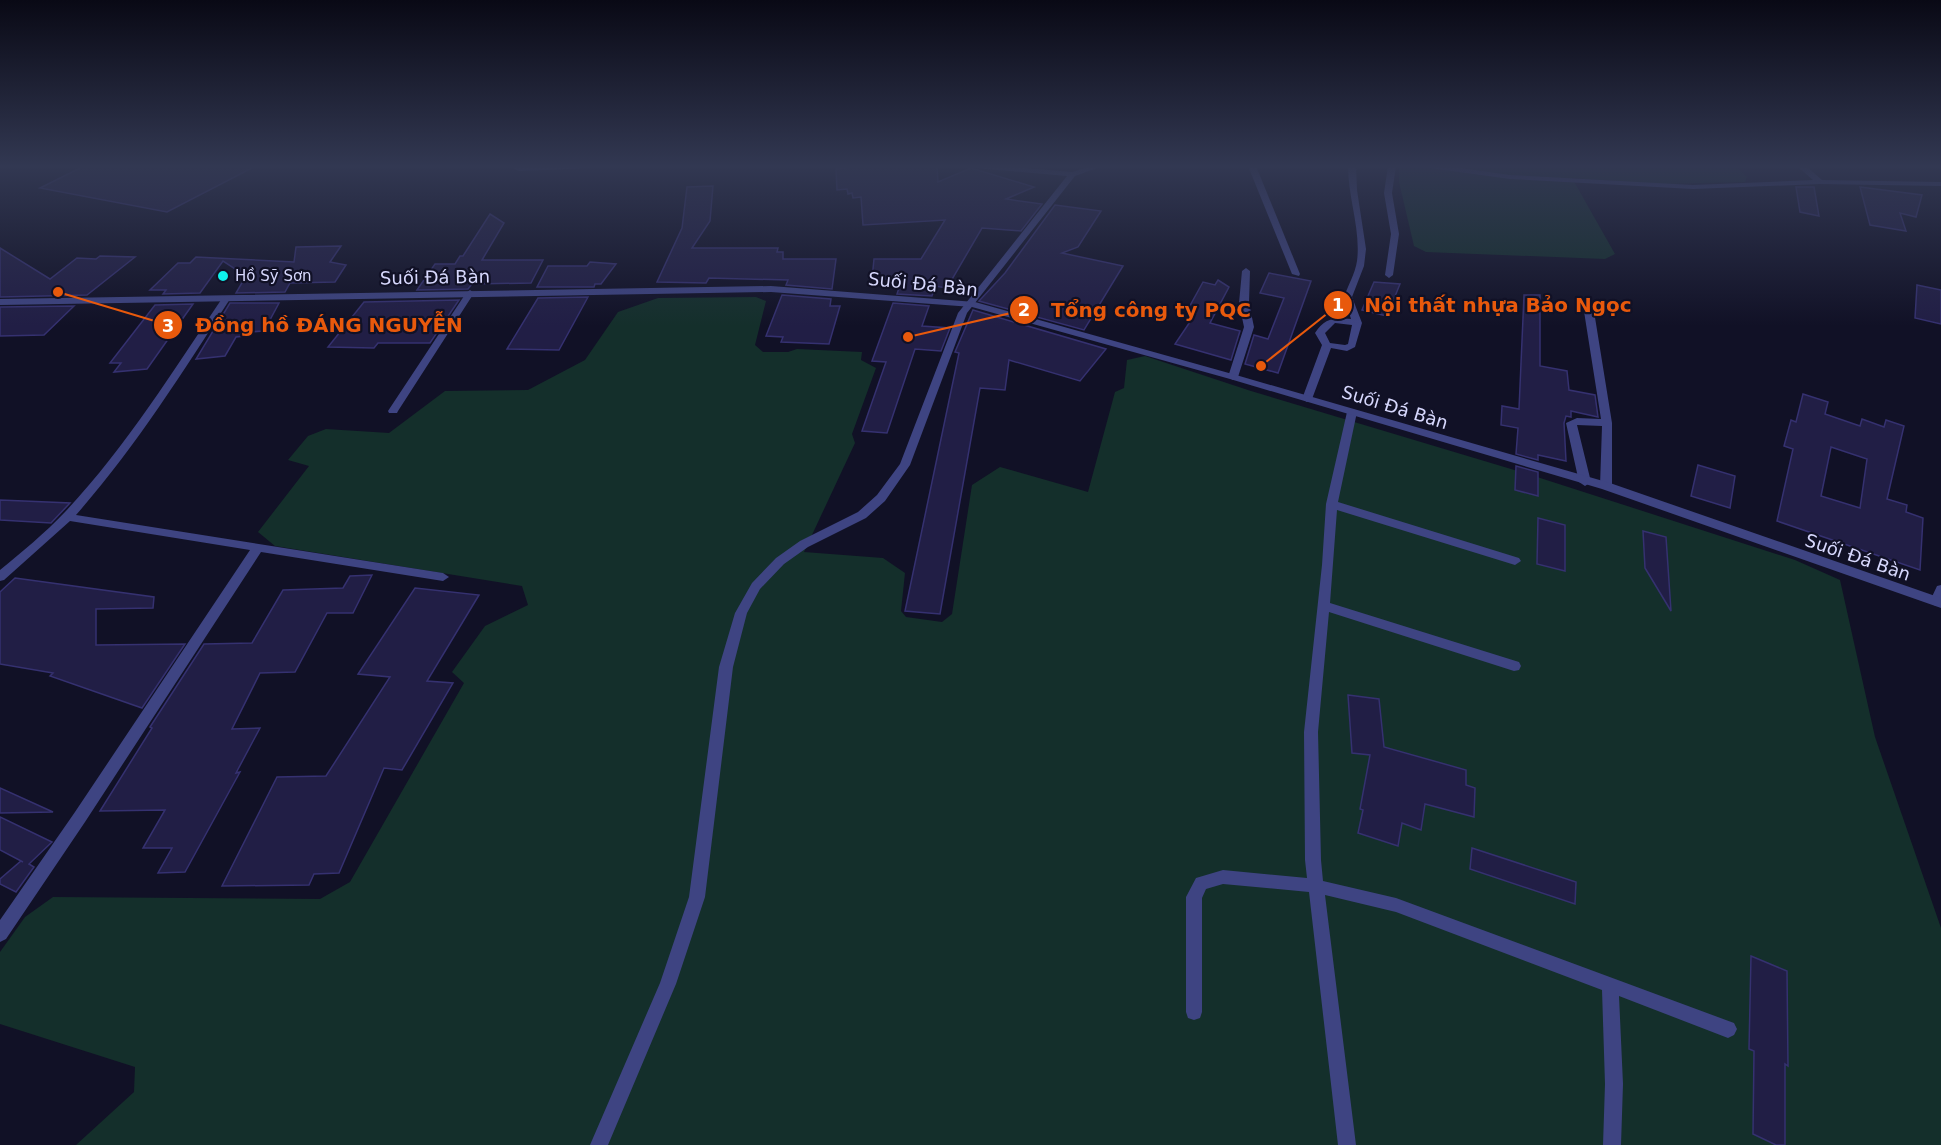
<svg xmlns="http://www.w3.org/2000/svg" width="1941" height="1145" font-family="'DejaVu Sans',sans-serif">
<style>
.green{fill:#142f2b}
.building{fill:#211e45;stroke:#353170;stroke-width:1.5;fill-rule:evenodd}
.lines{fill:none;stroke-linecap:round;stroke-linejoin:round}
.minor{fill:#3e4482;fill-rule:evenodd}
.tertiary{fill:#3e4482;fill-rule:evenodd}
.poi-dot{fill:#0ef2eb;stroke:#111126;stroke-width:2}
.labels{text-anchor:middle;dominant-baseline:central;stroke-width:4.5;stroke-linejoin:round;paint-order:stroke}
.far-poi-label{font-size:15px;fill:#d7d8fd;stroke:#111126;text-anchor:start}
.street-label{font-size:18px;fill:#d7d8fd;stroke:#111126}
.leader{fill:none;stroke:#e8590c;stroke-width:2}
.callout-dot{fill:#e8590c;stroke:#111126;stroke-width:2}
.mark-label{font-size:18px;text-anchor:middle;font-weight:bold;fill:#fff}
.callout-label{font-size:20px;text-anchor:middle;font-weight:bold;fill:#e8590c;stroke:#111126;stroke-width:4.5;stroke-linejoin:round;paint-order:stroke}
</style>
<rect width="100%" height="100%" fill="#111126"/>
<g class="green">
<path d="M1399 166H1735L1747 177 1745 182 1659 184 1572 178 1615 254 1605 259 1426 252 1414 246 1399 182Z"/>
<path d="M756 297 766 301 755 345 763 352H788L797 349 862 352 861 360 876 368 852 434 855 443 804 552 883 558 905 573 901 611 906 617 942 622 952 614 972 485 1000 467 1088 492 1115 392 1124 388 1127 360 1145 356 1251 391 1534 476 1795 560 1840 580 1875 737 1941 928V1145H76L134 1092 135 1067 0 1024V952L25 917 53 897 320 899 350 882 464 683 452 672 485 626 528 605 522 586 275 546 258 532 309 466 288 460 308 436 326 429 389 433 445 391 528 390 585 360 618 312 658 298Z"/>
</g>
<g class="building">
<path d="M84 166H256L167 212 40 188Z"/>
<path d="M861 166H937L938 182 971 168 1034 187 1006 199 1042 204 1021 231 982 228 947 288 935 286 932 296 897 294 902 279H872L874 259H921L945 220 863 225 861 197 853 198 852 193 848 194 847 189 837 190 836 169Z"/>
<path d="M713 186 710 221 692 248H778L777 252H783V259H836L832 289 786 285 788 280 709 278 706 283 657 282 682 228 687 187Z"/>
<path d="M1796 187H1814L1819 216 1800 212Z"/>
<path d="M1860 187 1922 195 1916 217 1900 213 1906 231 1870 225Z"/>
<path d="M1055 205 1101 211 1078 247 1062 253 1123 266 1084 330 979 301 1005 273Z"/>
<path d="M490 214 504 223 482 260H543L531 283 472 284 468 289 417 290 435 264H455L460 256H463Z"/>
<path d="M341 246 330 262 346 265 335 282 290 283 285 292 236 293 246 276 223 261 200 293 163 294 166 290H150L178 263H190L196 257 294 262 296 247Z"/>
<path d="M0 248 50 279 77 258 96 259 100 256 135 257 87 295 0 297Z"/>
<path d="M590 262 616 264 601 284H595L594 287H537L548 266H587Z"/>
<path d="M1269 273 1311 281 1278 373 1245 364 1254 335 1268 339 1284 298 1260 293Z"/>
<path d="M1218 280 1229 287 1210 323 1240 331 1231 360 1175 344 1196 313 1187 311 1203 282 1215 285Z"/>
<path d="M1374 282 1400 284 1387 316 1362 310Z"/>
<path d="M1917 285 1941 290V324L1915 318Z"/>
<path d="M782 295 831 299 830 306H840L829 344 781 342 783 337 766 336Z"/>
<path d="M1524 295H1540V366L1567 371 1569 390 1595 395 1598 417 1571 411V417L1566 416 1564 423 1566 461 1538 455V460L1516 454 1518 428 1501 425 1502 406 1519 409Z"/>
<path d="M588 297 559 350 507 349 538 298Z"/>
<path d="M459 300 430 343H378L374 348 328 347 364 302Z"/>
<path d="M230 303H279L264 331 248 332 245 336 236 337 225 356 196 359Z"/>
<path d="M893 303 929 306 922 326 950 328 941 351 915 349 887 433 862 431 886 362 872 361Z"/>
<path d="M193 304 147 369 114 372 121 363H110L155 305Z"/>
<path d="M74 306 44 335 0 336V307Z"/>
<path d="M973 310 1106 349 1080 381 1009 360 1005 390 980 388 940 614 905 611 959 353 955 352Z"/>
<path d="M1803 394 1828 402 1825 414 1860 426 1862 419 1884 427 1886 420 1904 426 1887 499 1907 505 1906 512 1923 518 1920 570 1777 521 1793 449 1784 446 1791 420 1796 422ZM1831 447 1867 459 1860 508 1821 496Z"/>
<path d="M1698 465 1735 476 1730 508 1691 496Z"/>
<path d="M1516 466 1538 472V496L1515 490Z"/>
<path d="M0 500 70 503 51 523 0 520Z"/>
<path d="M1538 518 1565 525V571L1537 564Z"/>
<path d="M1643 531 1666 537 1671 611 1645 568Z"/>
<path d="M372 575 353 613H327L295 672 260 673 232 729 260 728 236 773 240 772 185 872 158 873 172 848H143L165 810 100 811 152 728 150 727 204 644 252 643 283 590 343 588 350 576Z"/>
<path d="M15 578 154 597 153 608 96 609V645L185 644 142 708 50 676 53 673 0 664V592Z"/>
<path d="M415 588 479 595 427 681 453 683 402 770 384 768 339 873 314 874 309 885 222 886 277 777 326 776 390 677 358 674Z"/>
<path d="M1348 695 1379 699 1384 747 1466 770V785L1475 788 1474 817 1425 804 1421 830 1402 823 1398 846 1358 833 1363 810 1360 809 1370 755 1352 753Z"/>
<path d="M0 788 53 812 0 813Z"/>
<path d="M0 817 52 842 29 864 34 867 16 892 0 884V879L21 861 23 862 0 850Z"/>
<path d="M1472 848 1576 882 1575 904 1470 869Z"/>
<path d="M1751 956 1787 971 1788 1066 1785 1064V1145H1776L1753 1134 1754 1051 1749 1049Z"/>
</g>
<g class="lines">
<g class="minor">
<path d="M509 166 520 167 594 166 590 168 519 171Z"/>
<path d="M972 166H1003L1072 172 1091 166H1103L1075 176 967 313 910 465 885 501 866 518 808 547 784 564 760 589 747 613 733 667 705 897 676 984 608 1145H590L660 983 689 897 719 667 735 613 752 583 776 558 800 541 858 512 877 495 900 464 958 313 1067 176 976 168Z"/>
<path d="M1248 166H1256L1300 274 1299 276 1292 274Z"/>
<path d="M1348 166H1356L1357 190 1366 249 1364 266 1352 297 1362 323 1355 347 1347 351 1331 348 1312 399 1307 402 1302 399 1322 345 1315 333C1325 318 1334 317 1351 319L1344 297C1348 285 1355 274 1357 261 1361 230 1348 198 1348 166ZM1335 323 1352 325 1348 344 1345 345 1330 343 1325 333Z"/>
<path d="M1388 166H1396L1392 193 1399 234 1393 275 1389 278 1385 275 1391 234 1384 193Z"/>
<path d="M1426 166H1447L1510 175 1693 185 1813 180 1797 166H1806L1822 180 1941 182V186L1820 184 1693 189 1510 179 1430 168Z"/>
<path d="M1935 166H1941V169Z"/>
<path d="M1246 268 1250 271 1249 303 1254 327 1238 377 1233 380 1228 377 1244 327 1239 303 1242 271Z"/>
<path d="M470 290 474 293 398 411 397 413H389L388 411 466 293Z"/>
<path d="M226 296 230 299C182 373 135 448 76 515L443 573 449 577 443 581 261 552 85 822 6 939 0 942V920L75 812 250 550 70 521 4 580 0 581V570C22 552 45 533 65 512 126 447 173 371 223 297Z"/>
<path d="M1588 302 1593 305 1612 423V486L1606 490 1600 486 1602 426 1577 425 1591 482 1585 486 1579 482 1566 423 1577 418 1601 419 1583 305Z"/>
<path d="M1352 409 1357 412 1338 502 1519 558 1521 561 1515 565 1337 510 1330 603 1519 662 1521 666 1519 670 1514 671 1329 612 1318 732 1321 860 1323 881 1396 898 1734 1023 1737 1029 1734 1035 1728 1038 1619 996 1623 1084 1621 1145H1603L1605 1084 1602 990 1396 912 1325 895 1356 1145H1338L1309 892 1223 884 1206 889 1202 898V1012L1200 1018 1194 1020 1188 1018 1186 1012V897L1196 878 1223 870 1307 878 1305 860 1304 732 1322 565 1326 504 1347 412Z"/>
<path d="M1941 585V603L1936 606 1932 604 1930 601 1937 586Z"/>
</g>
<path class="tertiary" d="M771 286 975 302 1236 375 1610 483 1941 598V608L1602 489 1230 379 972 307 771 292 0 305V299Z"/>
</g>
<linearGradient id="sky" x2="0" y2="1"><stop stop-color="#090915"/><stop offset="0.51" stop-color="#323852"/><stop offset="1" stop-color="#323852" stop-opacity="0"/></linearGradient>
<rect width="1941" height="326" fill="url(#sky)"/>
<circle class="poi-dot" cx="223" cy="276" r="6"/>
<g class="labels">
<g class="far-poi-label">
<text x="235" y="276">Hồ Sỹ Sơn</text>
</g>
<g class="street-label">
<text transform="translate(435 277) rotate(-1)">Suối Đá Bàn</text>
<text transform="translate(923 284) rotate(6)">Suối Đá Bàn</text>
<text transform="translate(1395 407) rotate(17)">Suối Đá Bàn</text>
<text transform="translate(1858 557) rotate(19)">Suối Đá Bàn</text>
</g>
</g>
<path class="leader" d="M1261 366L1338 305M908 337L1024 310M58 292L168 325"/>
<g class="callout-dot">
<circle cx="1261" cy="366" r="6"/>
<circle cx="908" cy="337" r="6"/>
<circle cx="58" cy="292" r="6"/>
<circle cx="1338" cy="305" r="15"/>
<circle cx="1024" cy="310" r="15"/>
<circle cx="168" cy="325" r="15"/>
</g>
<g class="mark-label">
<text x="1338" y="311">1</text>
<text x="1024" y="316">2</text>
<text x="168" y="332">3</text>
</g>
<g class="callout-label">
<text x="1498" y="312">Nội thất nhựa Bảo Ngọc</text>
<text x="1151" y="317">Tổng công ty PQC</text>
<text x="329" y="332">Đồng hồ ĐÁNG NGUYỄN</text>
</g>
</svg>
